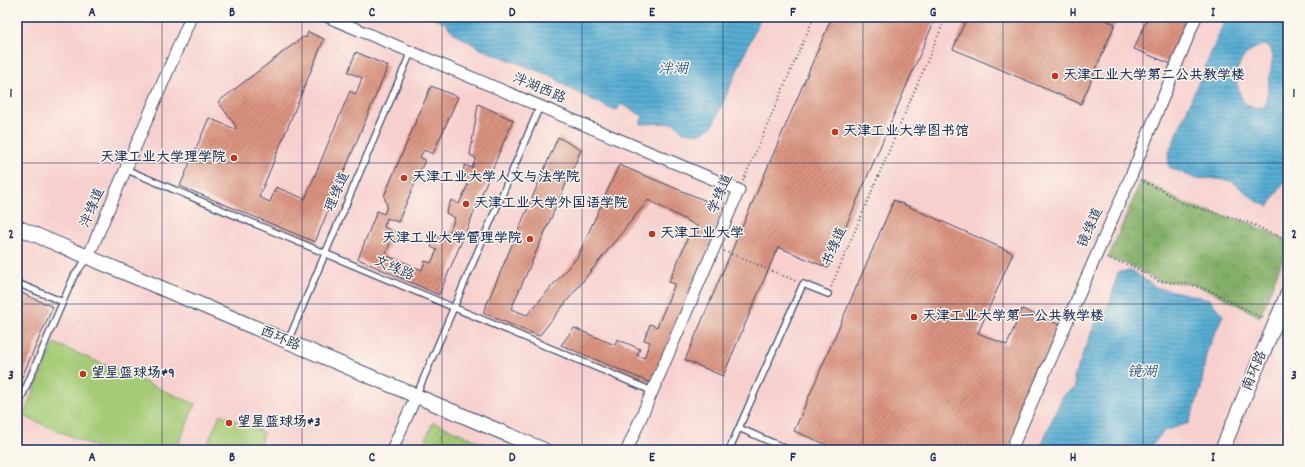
<svg xmlns="http://www.w3.org/2000/svg" width="1305" height="467" font-family="Dekko,'LXGW WenKai TC',sans-serif">
<style>
.built{fill:#f7d0ce}
.forest{fill:url(#forest-crowns);stroke:#4f6f62}
.park{fill:url(#park-dots);stroke:#607d6a}
.garden{fill:#a4cb76;stroke:#607d6a}
.water{fill:url(#water-rules);stroke:#386e98;fill-rule:evenodd}
.building{fill:url(#building-hatch)}
.lines{fill:none;stroke-linecap:round;stroke-linejoin:round}
.service-casing{stroke:#3a4a6d;stroke-width:8}
.minor-casing{stroke:#3a4a6d;stroke-width:13}
.tertiary-casing{stroke:#3a4a6d;stroke-width:16}
.path{stroke:#3a4a6d;stroke-width:2;stroke-dasharray:1 3;stroke-linecap:butt}
.service{stroke:#fff;stroke-width:5.5}
.minor{stroke:#fff;stroke-width:11}
.tertiary{stroke:#fff;stroke-width:14}
.grid{fill:none;stroke:#1b2f5e;stroke-width:1;stroke-opacity:0.55}
.poi-dot{fill:#c8321e;stroke:#fbf7ec;stroke-width:1.5}
.labels{text-anchor:middle;dominant-baseline:central;stroke-width:3;stroke-linejoin:round;paint-order:stroke}
.poi-label{font-size:14px;font-weight:bold;fill:#1b2f5e;stroke:#fbf7ec;text-anchor:start}
.street-label{font-size:14px;fill:#1b2f5e;stroke:#fbf7ec}
.water-label{font-size:15px;font-style:italic;fill:#305b87;stroke:#fbf7ec}
.neatline{fill:none;stroke:#1b2f5e;stroke-width:1.5}
.grid-label{font-size:13px;text-anchor:middle;font-weight:bold;fill:#1b2f5e}
</style>
<defs>
<pattern id="forest-crowns" width="20" height="18" patternUnits="userSpaceOnUse"><rect width="20" height="18" fill="#83af67"/><path d="M2 6a3 3 0 1 1 6 0M12 15a3 3 0 1 1 6 0" fill="none" stroke="#6a8f58"/></pattern>
<pattern id="park-dots" width="8" height="8" patternUnits="userSpaceOnUse"><rect width="8" height="8" fill="#a4cb76"/><path d="M2 2h.1M6 6h.1" fill="none" stroke="#85a564" stroke-width="1.8" stroke-linecap="round"/></pattern>
<pattern id="water-rules" width="6" height="5" patternUnits="userSpaceOnUse"><rect width="6" height="5" fill="#56add2"/><path d="M0 2.5h6" fill="none" stroke="#468dae"/></pattern>
<pattern id="building-hatch" width="6" height="6" patternUnits="userSpaceOnUse"><rect width="6" height="6" fill="#da937e"/><path d="M-1 1l2-2M0 6l6-6M5 7l2-2" fill="none" stroke="#b0786a"/></pattern>
</defs>
<rect width="100%" height="100%" fill="#fbf7ec"/>
<filter id="ink" filterUnits="userSpaceOnUse"><feTurbulence type="fractalNoise" baseFrequency=".025" numOctaves="2"/><feDisplacementMap in="SourceGraphic" scale="8" xChannelSelector="R" yChannelSelector="G"/><feConvolveMatrix kernelMatrix="1 2 1 2 8 2 1 2 1" color-interpolation-filters="sRGB"/></filter>
<filter id="wash" filterUnits="userSpaceOnUse"><feTurbulence type="fractalNoise" baseFrequency=".012" numOctaves="4" result="noise"/><feDisplacementMap in="SourceGraphic" scale="16" xChannelSelector="R" yChannelSelector="G"/><feGaussianBlur stdDeviation="0.9" result="paint"/><feColorMatrix in="noise" values="0 0 0 0 0 0 0 0 0 0 0 0 0 0 0 0 0 1.4 0 .05"/><feComposite in="paint" operator="in"/></filter>
<g filter="url(#wash)">
<rect width="100%" height="100%" fill="#ece1c0"/>
<rect class="built" x="17" y="17" width="1271" height="433"/>
<path class="forest" d="M1141 181 1162 190 1184 204 1250 223 1288 241V245L1260 317 1213 292 1190 284 1158 281 1132 266 1108 258Z"/>
<path class="park" d="M433 422 499 450H421Z"/>
<g class="garden">
<path d="M54 343 195 404 176 450H103L23 416Z"/>
<path d="M220 414 264 433 257 450H205Z"/>
</g>
<g class="water">
<path d="M431 17H761L712 127 698 134 683 132 674 123 640 124 643 116 621 104 617 110C608 109 604 105 597 102 581 94 567 89 554 77L481 49 454 33 445 23Z"/>
<path d="M1226 17H1288V175L1269 206 1258 202 1232 181 1210 178 1196 179 1169 167 1168 155ZM1263 45 1270 47 1273 56 1265 107 1256 108 1245 104C1242 99 1239 93 1238 87 1233 66 1244 51 1263 45Z"/>
<path d="M1133 271 1155 287 1209 299 1223 315 1206 354 1201 389 1189 423 1164 431 1148 450H1039L1063 395 1075 388 1074 377 1095 323 1109 305 1118 272Z"/>
</g>
<g id="blocks">
<g class="building">
<path d="M832 17H936L828 268 778 247 723 376 685 360Z"/>
<path d="M967 17H1099L1115 24 1081 104 953 49Z"/>
<path d="M1148 17H1192L1171 64 1134 49Z"/>
<path d="M308 32 324 39 259 197 270 202 276 187 305 199 350 91 356 94 362 78 348 72 356 52 388 66 315 242 180 186 209 118 235 129 236 126 218 102 303 37 306 38Z"/>
<path d="M431 86 458 97 433 154 424 150 420 157 425 160 398 222 387 218 384 227 395 232 385 255 422 270 425 261 431 263 437 250 431 247 436 236 446 240 455 218 446 213 451 200 459 204 468 184 459 180 465 165 472 168 476 158 470 155 478 104 513 120 439 295 358 259 377 211 384 214 387 206 384 196Z"/>
<path d="M558 137 581 150 511 309 527 315 578 256 619 165 726 209 651 383 561 345 574 328 615 345 617 339 640 349 637 355 644 358 650 342 644 340 650 324 657 327 675 284 669 282 689 235 695 238 699 227 648 200 539 336 483 313Z"/>
<path d="M894 200 1013 253 978 333 1007 345 1022 309 1060 325 1007 450H840L794 431Z"/>
<path d="M17 291 53 307 17 388Z"/>
</g>
</g>
</g>
<g filter="url(#ink)">
<use href="#blocks" fill-opacity="0" stroke="#3a4a6d" stroke-width="1"/>
<g class="lines">
<g class="service-casing">
<g id="service">
<path d="M125 169 652 391"/>
<path d="M17 283 63 302"/>
<path d="M1277 318 1288 323"/>
<path d="M288 341 411 52"/>
<path d="M416 396 540 106"/>
<path d="M17 408 74 276 88 257"/>
<path d="M739 428 789 450"/>
<path d="M729 450 803 284 828 294"/>
</g>
</g>
<g class="minor-casing">
<g id="minor">
<path d="M328 17 739 190 627 450"/>
<path d="M88 257 191 17"/>
<path d="M392 450 416 396"/>
<path d="M1011 450 1131 176 1196 17"/>
</g>
</g>
<g class="tertiary-casing">
<g id="tertiary">
<path d="M17 227 544 450"/>
<path d="M1222 450 1288 293"/>
</g>
</g>
<g class="path">
<path d="M1140 180 1162 190 1184 204 1250 223 1288 241"/>
<path d="M743 181 814 17"/>
<path d="M724 251 796 281"/>
<path d="M1107 258 1132 266 1158 281 1190 284 1213 292 1260 317H1265"/>
<path d="M831 287 946 17"/>
</g>
<use href="#service" class="service"/>
<use href="#minor" class="minor"/>
<use href="#tertiary" class="tertiary"/>
</g>
</g>
<path class="grid" d="M162 17V450M302 17V450M442 17V450M582 17V450M723 17V450M863 17V450M1003 17V450M1143 17V450M17 163H1288M17 304H1288"/>
<g class="poi-dot">
<circle cx="1055" cy="76" r="4"/>
<circle cx="835" cy="132" r="4"/>
<circle cx="234" cy="158" r="4"/>
<circle cx="404" cy="178" r="4"/>
<circle cx="466" cy="204" r="4"/>
<circle cx="652" cy="234" r="4"/>
<circle cx="530" cy="239" r="4"/>
<circle cx="914" cy="317" r="4"/>
<circle cx="83" cy="374" r="4"/>
<circle cx="229" cy="423" r="4"/>
</g>
<g class="labels">
<g class="poi-label">
<text x="1063" y="76">天津工业大学第二公共教学楼</text>
<text x="843" y="132">天津工业大学图书馆</text>
<text x="226" y="158" text-anchor="end">天津工业大学理学院</text>
<text x="412" y="178">天津工业大学人文与法学院</text>
<text x="474" y="204">天津工业大学外国语学院</text>
<text x="660" y="234">天津工业大学</text>
<text x="522" y="239" text-anchor="end">天津工业大学管理学院</text>
<text x="922" y="317">天津工业大学第一公共教学楼</text>
<text x="91" y="374">望星篮球场*9</text>
<text x="237" y="423">望星篮球场*3</text>
</g>
<g class="street-label">
<text transform="translate(539 89) rotate(23)">泮湖西路</text>
<text transform="translate(338 192) rotate(-67)">理缘道</text>
<text transform="translate(721 194) rotate(-67)">学缘道</text>
<text transform="translate(93 208) rotate(-67)">泮缘道</text>
<text transform="translate(1091 228) rotate(-66)">镜缘道</text>
<text transform="translate(835 247) rotate(-67)">书缘道</text>
<text transform="translate(394 269) rotate(23)">文缘路</text>
<text transform="translate(280 339) rotate(23)">西环路</text>
<text transform="translate(1255 371) rotate(-67)">南环路</text>
</g>
<g class="water-label">
<text x="673" y="70">泮湖</text>
<text x="1142" y="373">镜湖</text>
</g>
</g>
<rect width="1305" height="467" fill="none" stroke="#fbf7ec" stroke-width="44"/>
<rect x="22" y="22" width="1261" height="423" class="neatline"/>
<g class="grid-label">
<text x="92" y="16">A</text>
<text x="232" y="16">B</text>
<text x="372" y="16">C</text>
<text x="512" y="16">D</text>
<text x="652" y="16">E</text>
<text x="793" y="16">F</text>
<text x="933" y="16">G</text>
<text x="1073" y="16">H</text>
<text x="1213" y="16">I</text>
<text x="11" y="97">1</text>
<text x="1294" y="97">1</text>
<text x="11" y="238">2</text>
<text x="1294" y="238">2</text>
<text x="11" y="379">3</text>
<text x="1294" y="379">3</text>
<text x="92" y="461">A</text>
<text x="232" y="461">B</text>
<text x="372" y="461">C</text>
<text x="512" y="461">D</text>
<text x="652" y="461">E</text>
<text x="793" y="461">F</text>
<text x="933" y="461">G</text>
<text x="1073" y="461">H</text>
<text x="1213" y="461">I</text>
</g>
</svg>
